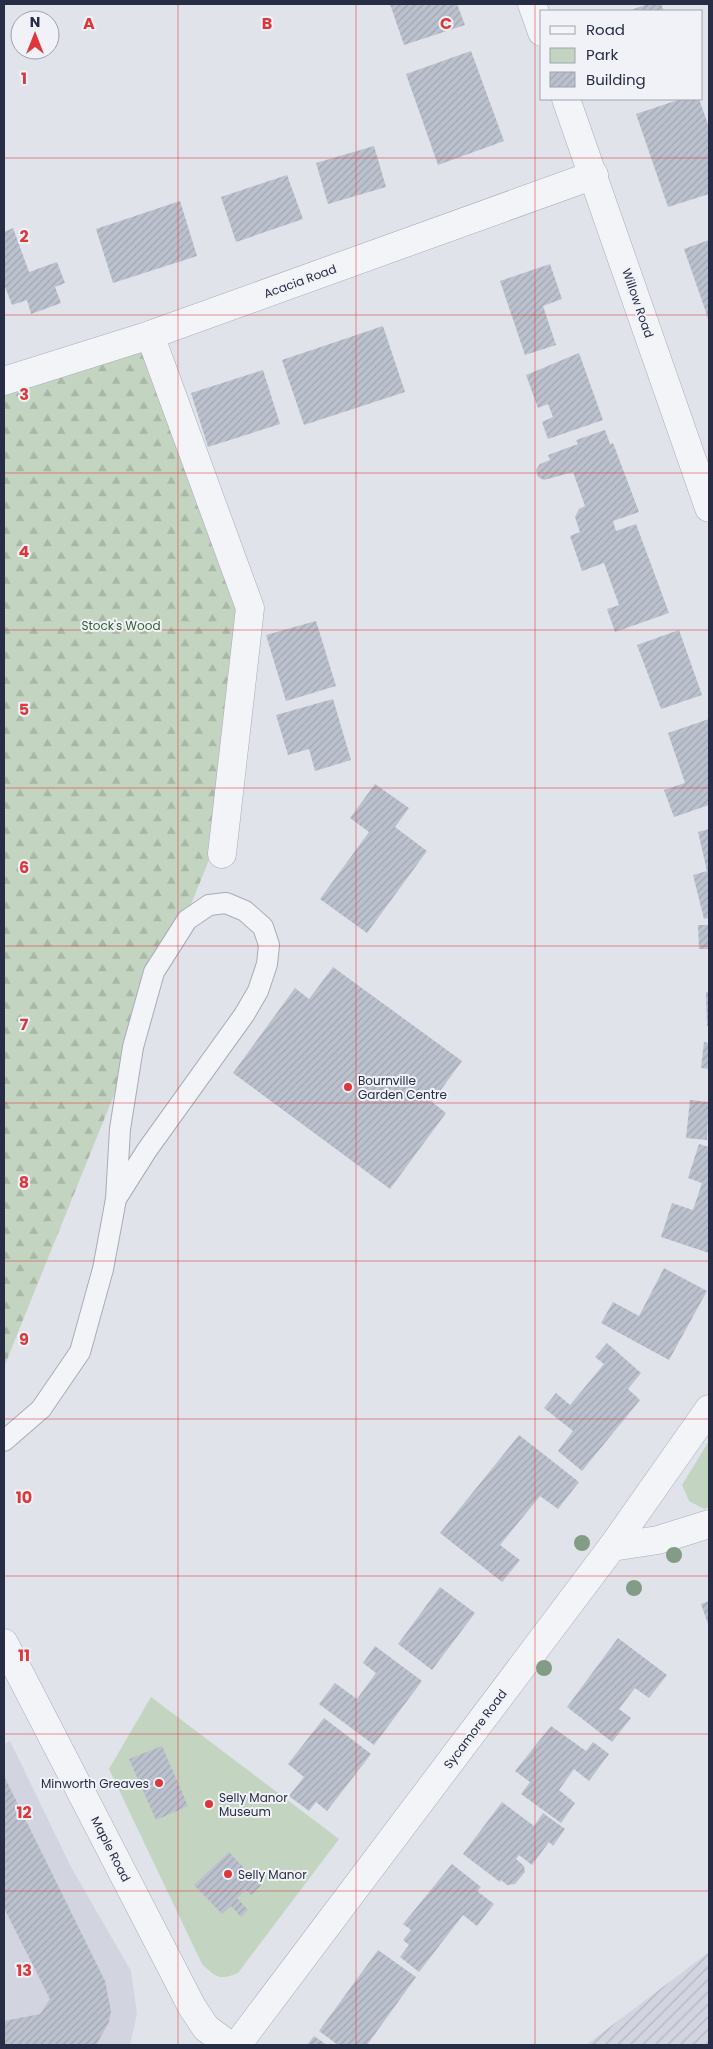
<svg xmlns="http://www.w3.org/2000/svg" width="713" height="2049" font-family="Poppins,sans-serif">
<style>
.built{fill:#d2d5e0}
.industrial{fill:url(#industrial-furrows)}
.green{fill:#c3d5c0}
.forest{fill:url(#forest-firs)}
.building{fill:url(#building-hatch)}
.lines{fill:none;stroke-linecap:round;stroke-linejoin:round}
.service-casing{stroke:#a8acb8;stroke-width:22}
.minor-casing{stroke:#a8acb8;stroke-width:29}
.service{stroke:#f3f4f8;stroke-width:20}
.minor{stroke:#f3f4f8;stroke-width:28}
.tree{fill:#829c85}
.grid{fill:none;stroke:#dc383b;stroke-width:1;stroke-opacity:0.55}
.poi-dot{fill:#dc383b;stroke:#f0f2f8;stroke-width:2}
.labels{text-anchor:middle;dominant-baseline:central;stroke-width:4;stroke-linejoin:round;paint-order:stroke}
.street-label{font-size:12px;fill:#272d44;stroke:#f0f2f8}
.park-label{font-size:12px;fill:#356132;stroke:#f0f2f8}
.poi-label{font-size:12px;fill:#272d44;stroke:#f0f2f8;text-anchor:start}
.grid-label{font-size:16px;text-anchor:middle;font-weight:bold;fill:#dc383b;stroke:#f0f2f8;stroke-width:4;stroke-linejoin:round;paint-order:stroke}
</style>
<defs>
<pattern id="industrial-furrows" width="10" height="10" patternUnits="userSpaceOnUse" patternTransform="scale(1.25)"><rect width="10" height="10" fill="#d2d5e0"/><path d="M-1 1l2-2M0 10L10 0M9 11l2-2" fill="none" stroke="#b4b7c1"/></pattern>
<pattern id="forest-firs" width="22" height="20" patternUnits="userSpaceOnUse" patternTransform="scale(1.25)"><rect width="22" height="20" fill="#c3d5c0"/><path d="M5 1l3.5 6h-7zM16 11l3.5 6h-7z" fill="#a8b7a6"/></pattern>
<pattern id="building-hatch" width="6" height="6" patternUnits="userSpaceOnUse" patternTransform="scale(1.25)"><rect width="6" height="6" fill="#bcc1ce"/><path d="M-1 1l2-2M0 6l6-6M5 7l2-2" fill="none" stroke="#a2a6b2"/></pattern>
</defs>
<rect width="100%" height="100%" fill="#e0e3ea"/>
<path class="built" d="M10 1741 71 1867 131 1971 137 2014 130 2045H4V1744Z"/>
<path class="industrial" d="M709 1952V2045H586Z"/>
<g class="green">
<path d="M709 1441V1507L704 1509 689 1501 682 1485Z"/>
<path d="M151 1697 339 1839 238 1973C220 1981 215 1977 202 1964L109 1769Z"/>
</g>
<path class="forest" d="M144 347 239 610 213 850 4 1367V393Z"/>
<g class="building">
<path d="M390 4H457L465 25 404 45Z"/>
<path d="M648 4H661L664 11H628Z"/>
<path d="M471 51 504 141 438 165 406 74Z"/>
<path d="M681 99H699L709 127V194L668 207 636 114Z"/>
<path d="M374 146 386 187 328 204 316 163Z"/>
<path d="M287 175 303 219 236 242 221 197Z"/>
<path d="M180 201 197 256 113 283 96 229Z"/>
<path d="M13 228 29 272 57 262 65 283 55 287 61 303 31 314 27 300 12 305 4 284V232Z"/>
<path d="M709 240V321L684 249Z"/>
<path d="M550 264 562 299 543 306 556 345 525 355 500 281Z"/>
<path d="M383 326 405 392 304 425 282 360Z"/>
<path d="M579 353 603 420 548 439 542 422 553 417 548 404 538 408 526 375Z"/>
<path d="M263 370 280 424 208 447 191 393Z"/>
<path d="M605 430 610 444 613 443 639 512 613 521 616 531 636 524 669 613 615 632 607 609 619 605 604 563 582 571 570 536 580 532 575 517 579 509 585 506 573 472 544 480 538 477 536 470 540 464 550 460 548 455 578 444 576 440Z"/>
<path d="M316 621 336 686 286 701 266 635Z"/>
<path d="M679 630 702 695 661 709 637 645Z"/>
<path d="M333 699 351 760 315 771 309 749 288 755 276 715Z"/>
<path d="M709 719V805L674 817 664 790 685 783 668 733Z"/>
<path d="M375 784 409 808 395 827 427 851 367 933 320 899 369 832 350 818Z"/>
<path d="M709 829V918L704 919 693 875 707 871 698 832Z"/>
<path d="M698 925H709V949H699Z"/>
<path d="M333 967 462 1061 432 1102 446 1113 390 1189 233 1073 295 988 309 999Z"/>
<path d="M706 992H709V1026H707Z"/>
<path d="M704 1042 709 1043V1069L701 1068Z"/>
<path d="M690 1100 709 1102 707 1140 686 1138Z"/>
<path d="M699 1144 709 1147V1253L661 1237 672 1203 693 1210 702 1183 688 1178Z"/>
<path d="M664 1268 707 1291 669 1360 601 1323 613 1302 639 1316Z"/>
<path d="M607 1343 641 1373 628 1389 640 1400 582 1471 558 1451 573 1431 544 1408 556 1393 570 1405 604 1364 595 1357Z"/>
<path d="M519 1435 579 1482 558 1509 540 1496 500 1545 520 1560 502 1582 440 1533Z"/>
<path d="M440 1587 475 1613 432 1670 398 1644Z"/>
<path d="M709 1601V1627L701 1604Z"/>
<path d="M618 1638 667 1675 649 1698 635 1688 619 1709 631 1718 612 1742 567 1707Z"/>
<path d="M375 1646 422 1681 374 1745 319 1704 335 1683 357 1699 376 1673 363 1663Z"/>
<path d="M324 1718 371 1754 327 1811 316 1802 309 1811 289 1796 304 1777 288 1764Z"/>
<path d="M551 1726 586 1751 593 1742 609 1754 589 1781 574 1769 559 1790 575 1803 561 1823 521 1794 530 1782 515 1771Z"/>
<path d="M162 1746 188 1806 156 1820 129 1759Z"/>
<path d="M4 1776 105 1981 111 2011 109 2022 96 2045H4V2021L40 2014 50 1999 4 1908Z"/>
<path d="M502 1802 534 1826 543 1813 565 1829 553 1846 549 1842 532 1865 519 1855 516 1859 524 1866 525 1872 515 1884 507 1885 501 1880 500 1882 463 1854Z"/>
<path d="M229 1852 261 1886 251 1895 246 1890 237 1898 248 1910 241 1917 231 1906 222 1914 194 1885Z"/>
<path d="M452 1864 481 1887 477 1891 494 1904 477 1926 463 1915 419 1972 400 1957 409 1945 403 1940 411 1930 403 1924Z"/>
<path d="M378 1950 416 1977 367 2045H338L319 2031Z"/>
<path d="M314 2036 327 2045H307Z"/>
</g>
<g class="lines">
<g class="service-casing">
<path id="service" d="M4 1441 41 1409 80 1352 103 1269 116 1199 120 1129 133 1047 154 972 187 920 209 905 226 903 245 911 263 927 269 945 267 964 258 991 244 1015 147 1150 116 1199"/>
</g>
<g class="minor-casing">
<g id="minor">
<path d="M532 4 542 32"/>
<path d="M566 99 709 508"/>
<path d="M150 335 250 608 222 854"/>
<path d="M4 381 150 335 594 175"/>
<path d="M612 1547 658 1540 709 1524"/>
<path d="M4 1643 192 2007 206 2028 229 2045"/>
<path d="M237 2045 612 1547 709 1409"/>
</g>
</g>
<use href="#service" class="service"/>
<use href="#minor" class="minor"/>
</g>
<g class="tree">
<circle cx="582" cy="1543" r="8"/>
<circle cx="674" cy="1555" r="8"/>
<circle cx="634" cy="1588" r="8"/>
<circle cx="544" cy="1668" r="8"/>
</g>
<path class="grid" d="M178 4V2045M356 4V2045M535 4V2045M4 158H709M4 315H709M4 473H709M4 630H709M4 788H709M4 946H709M4 1103H709M4 1261H709M4 1419H709M4 1576H709M4 1734H709M4 1891H709"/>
<g class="poi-dot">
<circle cx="348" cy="1087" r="5"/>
<circle cx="159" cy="1783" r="5"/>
<circle cx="209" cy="1804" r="5"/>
<circle cx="228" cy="1874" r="5"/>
</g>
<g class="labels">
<g class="street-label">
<text transform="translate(300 281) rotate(-20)">Acacia Road</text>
<text transform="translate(638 303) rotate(71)">Willow Road</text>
<text transform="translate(475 1729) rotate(-53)">Sycamore Road</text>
<text transform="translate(111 1849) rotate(63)">Maple Road</text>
</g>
<g class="park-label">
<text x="121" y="625">Stock's Wood</text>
</g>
<g class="poi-label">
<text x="358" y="1080">Bournville<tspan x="358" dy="14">Garden Centre</tspan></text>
<text x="149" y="1783" text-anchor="end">Minworth Greaves</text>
<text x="219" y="1797">Selly Manor<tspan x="219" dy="14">Museum</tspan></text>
<text x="238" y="1874">Selly Manor</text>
</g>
</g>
<g class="grid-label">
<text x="89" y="29">A</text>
<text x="267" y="29">B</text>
<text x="446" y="29">C</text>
<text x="24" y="84">1</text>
<text x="24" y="242">2</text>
<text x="24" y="400">3</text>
<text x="24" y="557">4</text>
<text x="24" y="715">5</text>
<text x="24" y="873">6</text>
<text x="24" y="1030">7</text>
<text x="24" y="1188">8</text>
<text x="24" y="1345">9</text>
<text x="24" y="1503">10</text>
<text x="24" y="1661">11</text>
<text x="24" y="1818">12</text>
<text x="24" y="1976">13</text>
</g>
<rect width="713" height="2049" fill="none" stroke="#272d44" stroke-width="10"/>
<rect x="540" y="10" width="162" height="90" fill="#f0f2f8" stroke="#a0a3b0"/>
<rect x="550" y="26" width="25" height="8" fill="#f3f4f8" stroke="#a0a3b0"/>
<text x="586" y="35" font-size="15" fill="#272d44">Road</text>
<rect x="550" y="48" width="25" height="15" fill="#c3d5c0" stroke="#a0a3b0"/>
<text x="586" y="60" font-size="15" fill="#272d44">Park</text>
<rect x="550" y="72" width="25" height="15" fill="url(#building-hatch)" stroke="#a0a3b0"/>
<text x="586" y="85" font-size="15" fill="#272d44">Building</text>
<g transform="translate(35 35)"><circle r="24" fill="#f0f2f8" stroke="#a0a3b0"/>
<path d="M0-4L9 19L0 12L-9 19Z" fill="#dc383b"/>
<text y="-8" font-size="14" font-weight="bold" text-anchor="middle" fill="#272d44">N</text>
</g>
</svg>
